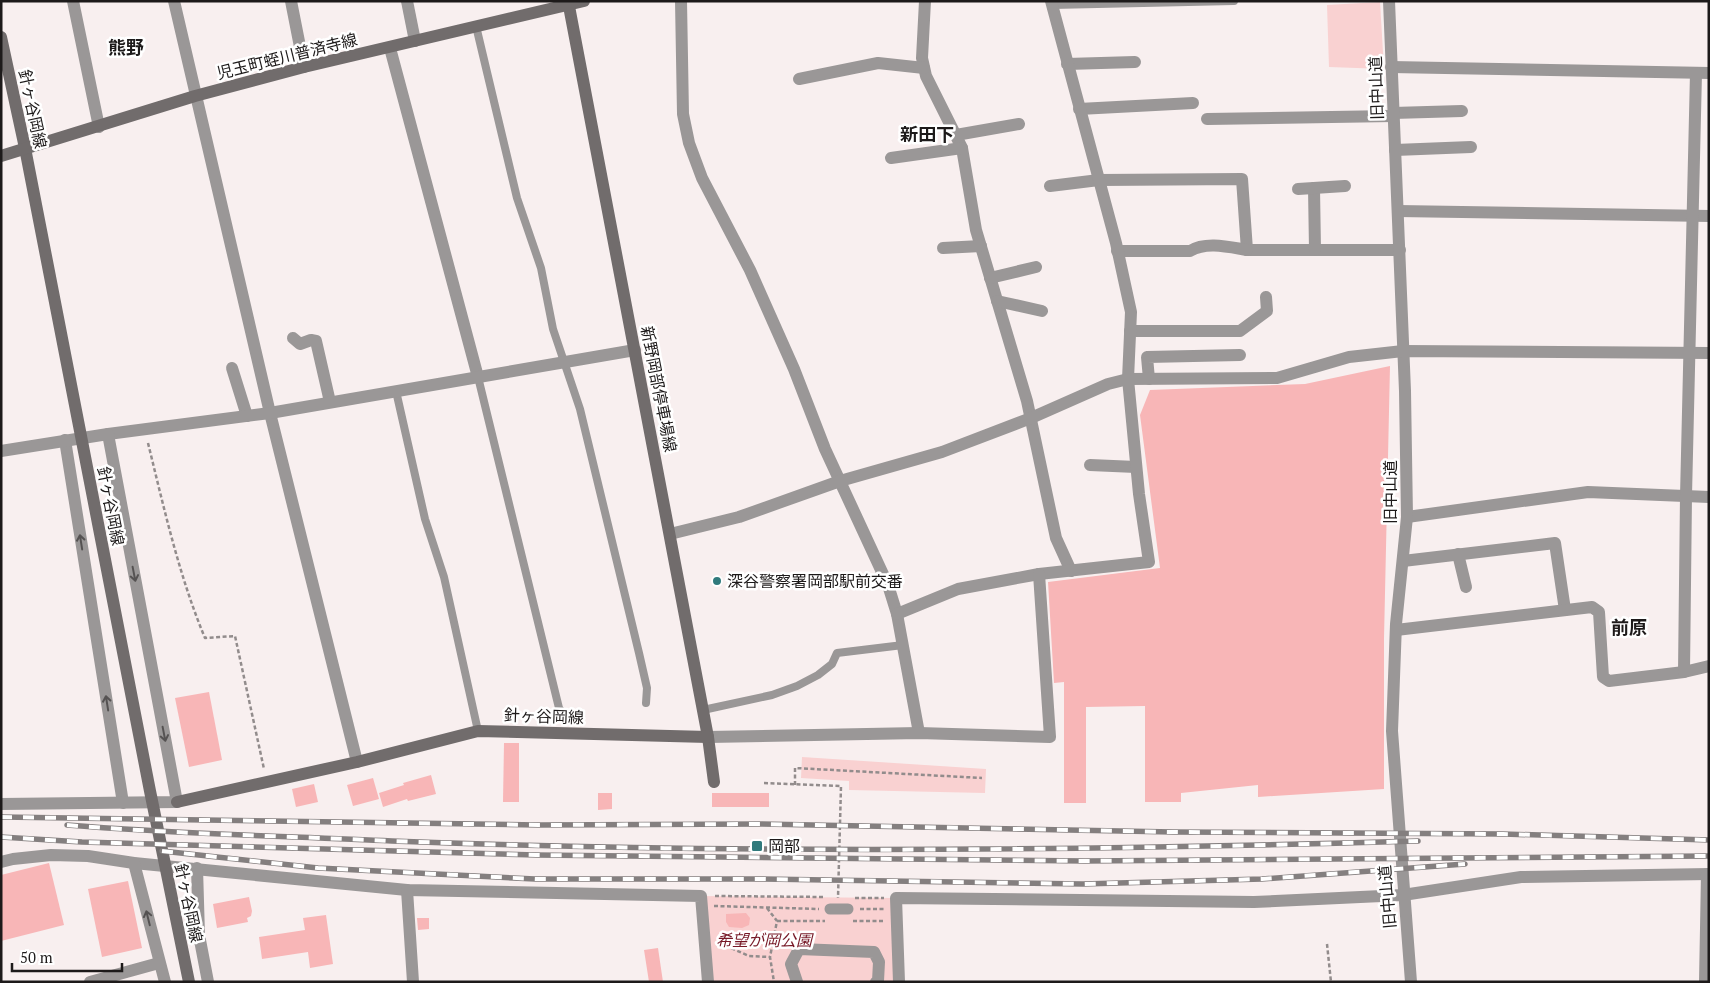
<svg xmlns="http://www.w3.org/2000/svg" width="1710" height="983" font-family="'PT Serif','Noto Sans JP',serif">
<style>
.green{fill:#f9d1d1}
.building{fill:#f8b6b7}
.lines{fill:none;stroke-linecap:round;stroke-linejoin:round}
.path{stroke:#928c8c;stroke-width:2.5;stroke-dasharray:4 2.5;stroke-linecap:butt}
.service{stroke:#9a9797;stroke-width:8}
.pedestrian{stroke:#9a9797;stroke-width:11}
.minor{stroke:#9a9797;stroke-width:12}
.tertiary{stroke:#9a9797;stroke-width:12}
.secondary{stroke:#716c6c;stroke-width:12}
.rail-casing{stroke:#847f7f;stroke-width:5.5}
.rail{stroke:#fff;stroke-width:4;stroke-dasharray:11;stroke-linecap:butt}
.oneway{stroke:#555252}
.poi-dot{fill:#307a7c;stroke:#fff;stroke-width:2}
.labels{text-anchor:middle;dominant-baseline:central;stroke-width:5;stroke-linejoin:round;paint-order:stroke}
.street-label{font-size:16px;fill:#1d1a1a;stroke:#fff}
.poi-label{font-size:16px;fill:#1d1a1a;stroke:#fff;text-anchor:start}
.park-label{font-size:16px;font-style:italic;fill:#761826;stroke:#fff}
.neighbourhood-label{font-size:18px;font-weight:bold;fill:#1d1a1a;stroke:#fff}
</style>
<rect width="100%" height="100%" fill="#f8efef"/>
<g class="green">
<path d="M1380 2 1384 69 1329 67 1327 5Z"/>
<path d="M802 757 986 769 985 793 849 790V781L801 778Z"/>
<path d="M701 896 896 898 899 982H707Z"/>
</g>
<g class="building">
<path d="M1390 366 1384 639V789L1258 797V785L1181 793V802H1145V706L1086 707V803H1064V682L1054 683 1048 582 1160 568 1140 415 1150 390 1305 384Z"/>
<path d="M209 692 222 760 189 767 175 698Z"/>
<path d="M504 743H519V802H503Z"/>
<path d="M431 775 436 794 408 801 407 799 383 807 379 793 404 785 403 783Z"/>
<path d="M373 778 379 799 353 806 347 785Z"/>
<path d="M314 784 318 802 296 807 292 789Z"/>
<path d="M598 793H612V809L598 810Z"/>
<rect x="712" y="793" width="57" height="14"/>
<path d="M49 863 64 925 1 941V875Z"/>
<path d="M128 881 142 948 102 957 88 889Z"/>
<path d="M249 897 252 911 251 916 247 918 248 922 217 928 213 904Z"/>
<path d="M746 913 750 918 749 925 742 928 729 927 726 922V914Z"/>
<path d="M326 915 333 964 310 968 308 952 262 959 259 937 305 930 303 918Z"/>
<path d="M417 918H429V929L418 930Z"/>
<path d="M658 948 663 982H649L644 950Z"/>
</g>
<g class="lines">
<g class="path">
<path d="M148 443C164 508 179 576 205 638L235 636 264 769"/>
<path d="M764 783 841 786 838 898"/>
<path d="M795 785V768L982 778"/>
<path d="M715 896 824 897"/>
<path d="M855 898H884"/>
<path d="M714 906 819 909"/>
<path d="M767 908 777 921 770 957 774 982"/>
<path d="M860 909H884"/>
<path d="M777 921H825"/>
<path d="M853 921H883"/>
<path d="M1327 944 1331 982"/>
<path d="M719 945H724L749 956 770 957"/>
</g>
<g class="service">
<path d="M1052 5 1234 1"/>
<path d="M476 26 517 198 541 268 553 329 580 409 639 653 647 688 646 703"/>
<path d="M478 377 559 708 566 718"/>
<path d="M396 391 425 519 444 577 478 731"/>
<path d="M703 710 772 695 797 686 818 675 832 664 837 653 903 645"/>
</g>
<path class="pedestrian" d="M830 909H848"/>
<g class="minor">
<path d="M73 1 99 127"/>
<path d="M174 1 270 413 357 762"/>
<path d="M291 1 304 67"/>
<path d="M407 1 415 41"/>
<path d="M681 1 683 114 689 143 702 178 750 270 794 369 825 449 888 585 897 614 919 733"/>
<path d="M925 1 922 58 926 76 962 148 976 230 1027 401 1056 538 1071 571"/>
<path d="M390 48 478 377"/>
<path d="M1067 64 1135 62"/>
<path d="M1391 67 1709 73"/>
<path d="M799 79 878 63 924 68"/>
<path d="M1079 109 1193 103"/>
<path d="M1393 113 1462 111"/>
<path d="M1207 119 1393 116"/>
<path d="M956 135 1019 124"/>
<path d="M1395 150 1471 147"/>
<path d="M891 158 962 148"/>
<path d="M1050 186 1099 180 1242 179 1247 250H1400"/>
<path d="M1314 188 1315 250"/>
<path d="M1298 189 1345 186"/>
<path d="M1398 211 1709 216"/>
<path d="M943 248 981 246"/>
<path d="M1117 251H1190C1206 241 1229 247 1247 250"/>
<path d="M990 278 1036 267"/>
<path d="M997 301 1042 311"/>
<path d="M1130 331H1240L1267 311 1266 297"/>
<path d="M293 338 300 344 311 340 316 341 330 402"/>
<path d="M232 368 247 416"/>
<path d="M1149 379 1147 357 1240 355"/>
<path d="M108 434 270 413 635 350"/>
<path d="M65 440 123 803"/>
<path d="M1 451 108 434 177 802 1 804"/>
<path d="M1090 465 1136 467"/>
<path d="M1407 517 1588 492 1709 497"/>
<path d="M1458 554 1466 587"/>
<path d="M1403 561 1555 543 1565 610"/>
<path d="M897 614 958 589 1039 574 1149 562 1139 494 1128 379 1131 312 1116 243 1051 1"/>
<path d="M1396 630 1592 607 1599 612 1603 677 1609 681 1684 672 1709 666"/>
<path d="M1684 672 1686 496 1696 73"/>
<path d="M708 737 919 733 1050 737 1039 574"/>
<path d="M1 862 13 859 51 855 88 856 134 863 407 890 701 896 708 982"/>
<path d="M134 863 165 982"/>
<path d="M197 868 199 935 208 982"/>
<path d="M407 890 413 982"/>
<path d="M90 982 159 963"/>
<path d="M797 982 791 964 799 949 874 952 879 962 878 981 876 982"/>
<path d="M899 982 896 898 1254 902 1403 895 1521 877 1709 874"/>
<path d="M1705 982 1707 874"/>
</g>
<g class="tertiary">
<path d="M1389 1 1405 391 1407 517 1396 624 1392 731 1411 982"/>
<path d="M670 534 739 517 840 481 942 452 1031 418 1108 384 1128 379 1277 378 1349 357 1403 351 1709 353"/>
</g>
<g class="secondary">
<path d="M568 1 708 737 714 782"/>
<path d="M1 37 25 148 150 791 189 982"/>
<path d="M1 156 195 96 304 67 584 1"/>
<path d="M177 802 357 762 478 731 708 737"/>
</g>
<g class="rail-casing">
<g id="rail">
<path d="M1 817 538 825 761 824 1173 832 1503 834 1709 840"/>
<path d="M67 825C175 834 284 836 392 841 734 854 1077 851 1418 841"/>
<path d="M1 837 82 842 536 855 1085 861 1709 856"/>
<path d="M162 851 318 868 535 879H763L1083 884 1262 879 1465 864"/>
</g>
</g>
<use href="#rail" class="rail"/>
</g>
<defs><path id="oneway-shaft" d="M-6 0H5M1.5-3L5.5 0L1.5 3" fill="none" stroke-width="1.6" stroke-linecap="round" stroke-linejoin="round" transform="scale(1.25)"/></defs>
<g class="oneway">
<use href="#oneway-shaft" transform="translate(81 542) rotate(-99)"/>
<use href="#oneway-shaft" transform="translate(134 574) rotate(79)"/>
<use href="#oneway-shaft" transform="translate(107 703) rotate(-99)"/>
<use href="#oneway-shaft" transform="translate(164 734) rotate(79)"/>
<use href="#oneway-shaft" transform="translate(148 918) rotate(-104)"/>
</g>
<g class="poi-dot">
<circle cx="717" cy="581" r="5"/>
<rect x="751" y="840" width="12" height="12" rx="2.5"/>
</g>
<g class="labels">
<g class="street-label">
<text transform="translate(287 56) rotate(-14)">児玉町蛭川普済寺線</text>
<text transform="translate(1376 88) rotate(-92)">旧中山道</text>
<text transform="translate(33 109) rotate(78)">針ヶ谷岡線</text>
<text transform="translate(659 389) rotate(79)">新野岡部停車場線</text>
<text transform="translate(1390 492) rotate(-90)">旧中山道</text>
<text transform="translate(111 506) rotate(79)">針ヶ谷岡線</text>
<text transform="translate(544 716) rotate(2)">針ヶ谷岡線</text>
<text transform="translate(1387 897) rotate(-95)">旧中山道</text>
<text transform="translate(189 903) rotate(78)">針ヶ谷岡線</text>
</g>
<g class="poi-label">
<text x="727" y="581">深谷警察署岡部駅前交番</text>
<text x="768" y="846">岡部</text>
</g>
<g class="park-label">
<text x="764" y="940">希望が岡公園</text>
</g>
<g class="neighbourhood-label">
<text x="126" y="47">熊野</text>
<text x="927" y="134">新田下</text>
<text x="1629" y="627">前原</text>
</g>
</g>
<rect width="1710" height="983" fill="none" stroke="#1d1a1a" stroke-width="5"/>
<path d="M12 963v8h110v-8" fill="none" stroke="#1d1a1a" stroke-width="2.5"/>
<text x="20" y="963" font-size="15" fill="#1d1a1a" stroke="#ffffff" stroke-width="4" paint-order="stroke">50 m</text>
</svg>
